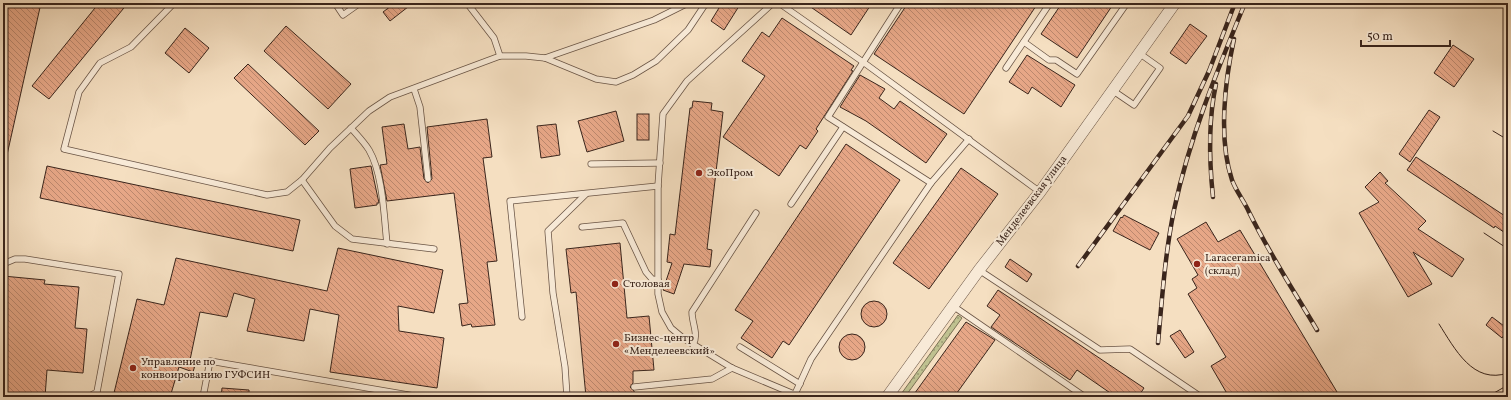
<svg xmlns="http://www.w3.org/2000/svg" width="1511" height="400" font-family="Vollkorn,serif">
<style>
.grass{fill:url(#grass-dots);stroke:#7c7356}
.building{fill:url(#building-back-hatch);stroke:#3a251c}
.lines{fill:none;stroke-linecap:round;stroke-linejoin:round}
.service-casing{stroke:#695445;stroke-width:7}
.minor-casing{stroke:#695445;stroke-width:12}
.service{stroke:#f8ead7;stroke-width:5.5}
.minor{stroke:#f8ead7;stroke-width:11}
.tram{stroke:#3a251c;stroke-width:1}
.rail-casing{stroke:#3a251c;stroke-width:4.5}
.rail{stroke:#f8ead7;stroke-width:3;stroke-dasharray:9;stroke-linecap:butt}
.poi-dot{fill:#8f2418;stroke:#f8ead7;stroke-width:1.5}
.labels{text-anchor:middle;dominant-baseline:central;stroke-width:4;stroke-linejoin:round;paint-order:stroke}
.poi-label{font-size:11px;fill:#3a251c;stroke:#f8ead7;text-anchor:start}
.street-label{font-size:11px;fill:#3a251c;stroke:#f8ead7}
</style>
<defs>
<pattern id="grass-dots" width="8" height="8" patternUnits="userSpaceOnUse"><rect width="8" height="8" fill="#bfc190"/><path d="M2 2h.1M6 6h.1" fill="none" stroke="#9c9d75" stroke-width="1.8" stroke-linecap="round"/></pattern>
<pattern id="building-back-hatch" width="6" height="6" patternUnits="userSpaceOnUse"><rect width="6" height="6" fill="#e7a787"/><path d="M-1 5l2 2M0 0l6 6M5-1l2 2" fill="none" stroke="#bc886e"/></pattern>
</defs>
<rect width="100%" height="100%" fill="#f5dfc1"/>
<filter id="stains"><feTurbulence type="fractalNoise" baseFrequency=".005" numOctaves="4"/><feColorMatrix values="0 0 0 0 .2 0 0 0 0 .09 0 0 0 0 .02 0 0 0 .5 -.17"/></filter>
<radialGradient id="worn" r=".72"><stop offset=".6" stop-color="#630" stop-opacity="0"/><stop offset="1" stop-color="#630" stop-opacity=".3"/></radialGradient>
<path class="grass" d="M958 315 962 318 905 397H899Z"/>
<g class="building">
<path d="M6 3H41L7 155H3V15Z"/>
<path d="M99 3H128L49 99 32 86Z"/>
<path d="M395 3H413L390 21 383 12Z"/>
<path d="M722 3H741L724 30 711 21Z"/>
<path d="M805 3H872L851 35Z"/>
<path d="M908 3H1038L964 114 874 54Z"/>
<path d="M1062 3H1114L1077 58 1041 34Z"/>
<path d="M782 18 854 66 851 70 853 71 816 129 818 131 806 149 800 145 779 176 723 137 765 76 742 61 762 32 769 37Z"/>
<path d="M1190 24 1207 36 1186 64 1170 53Z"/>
<path d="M286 26 351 84 328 109 264 51Z"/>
<path d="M185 28 209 48 189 73 165 53Z"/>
<path d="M1453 45 1474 59 1454 87 1434 73Z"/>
<path d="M1027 55 1075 85 1061 107 1032 87 1028 94 1009 82Z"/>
<path d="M248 64 319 131 305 145 234 78Z"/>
<path d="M860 75 885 89 879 98 894 109 900 101 947 134 926 163 866 121 840 107Z"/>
<path d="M693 101 712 103 711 110 723 112 707 249 712 250 710 267 684 264 674 294 663 290 672 263 667 262 670 234 675 235 690 108H692Z"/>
<path d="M1429 110 1440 117 1410 162 1399 154Z"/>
<path d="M616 111 624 141 587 152 578 121Z"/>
<rect x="637" y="114" width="12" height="26"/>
<path d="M487 119 492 157 483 158 497 261 487 262 495 325 472 327 471 324 462 326 459 304 468 303 454 193 387 201 380 165 387 164 382 127 404 124 408 149 420 147 424 179 428 183 432 179 427 127Z"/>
<path d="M556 124 560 155 541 158 537 126Z"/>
<path d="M846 144 900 180 789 345 783 341 772 358 741 338 753 321 735 310Z"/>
<path d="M1416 157 1508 218V235L1495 226 1494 228 1407 170Z"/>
<path d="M47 166 300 220 293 251 40 198Z"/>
<path d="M371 166 379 203H377V205L355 208 350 169Z"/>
<path d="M961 168 998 194 929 289 893 263Z"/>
<path d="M1380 172 1388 181 1385 183 1426 221 1418 229 1464 259 1452 277 1413 252 1432 284 1408 297 1359 213 1379 202 1365 187Z"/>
<path d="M1124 215 1159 233 1150 250 1113 231 1121 217 1122 218Z"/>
<path d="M1206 222 1218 242 1240 230 1340 397H1229L1211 366 1226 357 1188 294 1197 288 1192 279 1198 275 1177 239Z"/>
<path d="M620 243 627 318 649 316 654 370 633 371V383L630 387 634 391 635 397H586L576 292 571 293 566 249Z"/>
<path d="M338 248 443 270 434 313 398 306 399 331 444 338 437 388 330 372 339 315 310 309 304 341 247 331 255 299 234 293 227 317 200 312 190 360 196 362 193 372 179 367 170 397H113L137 299 164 305 176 258 327 291Z"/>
<path d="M1010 259 1032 274 1027 282 1005 267Z"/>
<path d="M3 276 45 280 44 284 79 287 75 328 87 329 83 373 47 370 45 397H3Z"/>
<path d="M998 290 1144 388 1138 397H1116L1077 370 1070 380 991 327 1000 315 987 306Z"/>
<circle cx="874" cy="314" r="13"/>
<path d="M1492 317 1508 329 1502 338 1486 325Z"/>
<path d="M966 322 995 340 954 397H912Z"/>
<path d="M1180 330 1194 352 1185 358 1170 336Z"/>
<circle cx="852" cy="347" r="13"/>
<path d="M222 388 249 390V397H221Z"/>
</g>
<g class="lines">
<g class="service-casing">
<g id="service">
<path d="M174 3 131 47 100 63 79 92 64 149 267 195 287 192 302 180 330 148 369 111 390 97 500 56H526L545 58 596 79 616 82 633 75 656 61 688 30 706 3"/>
<path d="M335 3 343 15 360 3"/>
<path d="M467 3 494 38 500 56"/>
<path d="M773 3 687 81 663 114 658 186V294L662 312 671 328 683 338 732 368 801 397"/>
<path d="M779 3 863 62 1040 192"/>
<path d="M901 3 828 117 931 183"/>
<path d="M1024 42 1049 60H1056L1077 74 1127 3"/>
<path d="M545 58 654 20 688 3"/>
<path d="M1006 68 1050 3"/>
<path d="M414 89 420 107 428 179"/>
<path d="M1112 90 1134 105 1160 68 1139 53"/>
<path d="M351 128C357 135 364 142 369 150 383 174 384 216 387 244"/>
<path d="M591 164 660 163"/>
<path d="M302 180 335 226 352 239 434 249"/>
<path d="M791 204 843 127"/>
<path d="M582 227 623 223 646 272 652 279 658 280"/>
<path d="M3 264 15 259H25L119 274 97 392 88 397"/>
<path d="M979 270 1100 350 1130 349 1201 397"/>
<path d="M953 306 1085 397"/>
<path d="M522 317 510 201 658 186"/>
<path d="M693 345C699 334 692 324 692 312L756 213"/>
<path d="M740 347 800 384"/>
<path d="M634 387 712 379 732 368"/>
<path d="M795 394 811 359 931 183 969 139"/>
<path d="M203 397 210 361 420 397"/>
<path d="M567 397 565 367 553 293 548 231 586 194"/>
</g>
</g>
<g class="minor-casing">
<path id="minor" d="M887 397 979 270 1040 192 1175 3"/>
</g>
<use href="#service" class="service"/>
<use href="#minor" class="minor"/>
<g class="tram">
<path d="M1493 131 1508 140"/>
<path d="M1484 233 1508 249"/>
<path d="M1439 324C1455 349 1473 385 1508 373"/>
<path d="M1487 397 1508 385"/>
</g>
<g class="rail-casing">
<g id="rail">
<path d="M1234 39C1225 80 1218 139 1232 180 1236 191 1244 201 1249 212 1269 253 1294 291 1317 330"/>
<path d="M1213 197C1209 159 1208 121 1216 84"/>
<path d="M1078 266 1188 116 1209 71 1235 3"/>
<path d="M1158 343C1162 299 1165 254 1174 210 1189 139 1217 71 1245 3"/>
</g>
</g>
<use href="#rail" class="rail"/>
</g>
<g class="poi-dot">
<circle cx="699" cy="173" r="4"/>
<circle cx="1197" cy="264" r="4"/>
<circle cx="615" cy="284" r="4"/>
<circle cx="616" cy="344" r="4"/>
<circle cx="133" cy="368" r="4"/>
</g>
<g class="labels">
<g class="poi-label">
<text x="707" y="173">ЭкоПром</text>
<text x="1205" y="258">Laraceramica<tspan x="1205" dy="13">(склад)</tspan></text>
<text x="623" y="284">Столовая</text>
<text x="624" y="338">Бизнес-центр<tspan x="624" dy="13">«Менделеевский»</tspan></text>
<text x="141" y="362">Управление по<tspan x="141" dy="13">конвоированию ГУФСИН</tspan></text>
</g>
<g class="street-label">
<text transform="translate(1032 201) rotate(-53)">Менделеевская улица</text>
</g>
</g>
<rect width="1511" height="400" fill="none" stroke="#f5dfc1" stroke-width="16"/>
<rect x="4" y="4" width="1503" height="392" fill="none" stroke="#3a251c" stroke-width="2"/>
<rect x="8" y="8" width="1495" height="384" fill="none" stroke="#3a251c"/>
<path d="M1361 40v6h89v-6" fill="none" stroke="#3a251c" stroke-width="2"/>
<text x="1367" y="40" font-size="12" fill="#3a251c" stroke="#f8ead7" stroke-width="3" paint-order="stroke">50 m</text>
<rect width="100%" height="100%" filter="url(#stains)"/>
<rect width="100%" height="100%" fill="url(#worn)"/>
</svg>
